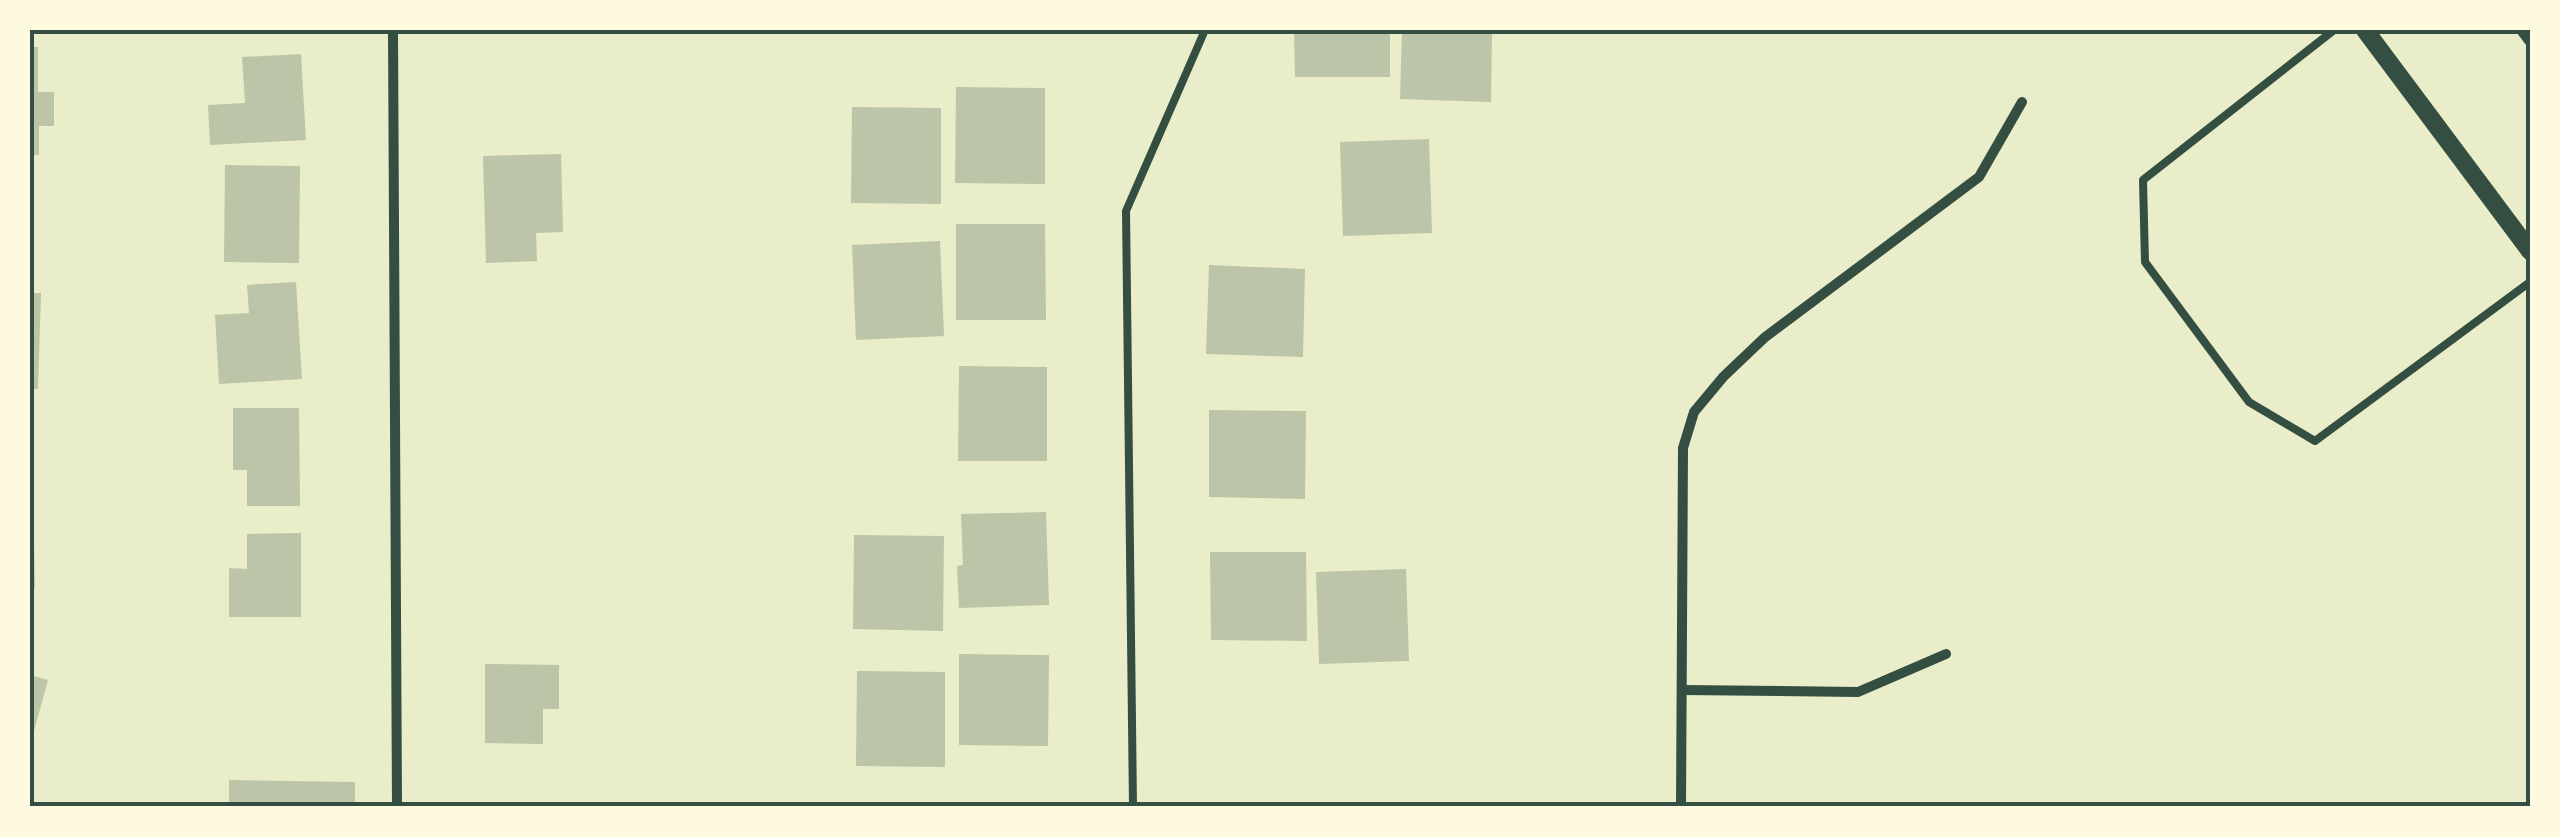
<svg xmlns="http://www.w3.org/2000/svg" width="2560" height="837" font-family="'IBM Plex Sans',sans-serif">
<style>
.building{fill:#bcc5a7}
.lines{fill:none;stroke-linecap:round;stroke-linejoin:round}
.service{stroke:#344e41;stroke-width:8}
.minor{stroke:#344e41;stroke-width:10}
.tertiary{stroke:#344e41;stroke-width:18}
.neatline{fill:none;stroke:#344e41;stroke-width:4}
</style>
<rect width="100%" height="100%" fill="#e9edc9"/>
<g class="building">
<path d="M1294 30H1390V77H1295Z"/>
<path d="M1402 30H1492L1491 102 1400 99Z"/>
<path d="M30 47H38V92H54V126H39V155H30Z"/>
<path d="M301 54 306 140 210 145 208 105 245 103 242 57Z"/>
<path d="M956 87 1045 88V184L955 183Z"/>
<path d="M852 107 941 108V204L851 203Z"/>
<path d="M1429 139 1432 233 1343 236 1340 142Z"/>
<path d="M561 154 563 232 536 233 537 261 486 263 483 156Z"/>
<path d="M225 165 300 166 299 263 224 262Z"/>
<path d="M956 224H1045L1046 320H956Z"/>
<path d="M940 241 944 336 856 340 852 245Z"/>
<path d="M1209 265 1305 269 1303 357 1206 354Z"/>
<path d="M296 282 302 379 219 384 215 315 249 313 247 285Z"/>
<path d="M30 293H41L38 389H30Z"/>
<path d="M959 366 1047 367V461H958Z"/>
<path d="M233 408H299L300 506H247V470H233Z"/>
<path d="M1209 410 1306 411 1305 499 1209 497Z"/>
<path d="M1046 512 1049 605 959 608 957 566 963 565 961 514Z"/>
<path d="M301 533V617H229V568L247 569V534Z"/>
<path d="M30 534H34L35 589H30Z"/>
<path d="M854 535 944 536 943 631 853 629Z"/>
<path d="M1210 552H1306L1307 641 1211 640Z"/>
<path d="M1406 569 1409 661 1319 664 1316 572Z"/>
<path d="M959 654 1049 655 1048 746 959 745Z"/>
<path d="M485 664 559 665V709H543V744L485 743Z"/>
<path d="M857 671 945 672V767L856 766Z"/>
<path d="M30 675 48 680 34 731 30 730Z"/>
<path d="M229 780 355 782V807H229Z"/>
</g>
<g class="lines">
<g class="service">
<path d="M2334 30 2143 180 2145 262 2249 402 2315 441 2530 282"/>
<path d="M1133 807 1126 211 1205 30"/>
</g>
<g class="minor">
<path d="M393 30 397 807"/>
<path d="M2521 30 2530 42"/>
<path d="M1682 690 1858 692 1946 654"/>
<path d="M1681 807 1683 448 1694 412 1724 376 1764 338 1979 177 2022 102"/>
</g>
<path class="tertiary" d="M2365 30 2530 251"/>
</g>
<rect width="2560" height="837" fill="none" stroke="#fefae0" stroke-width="65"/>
<rect x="32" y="32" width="2496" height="772" class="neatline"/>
</svg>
